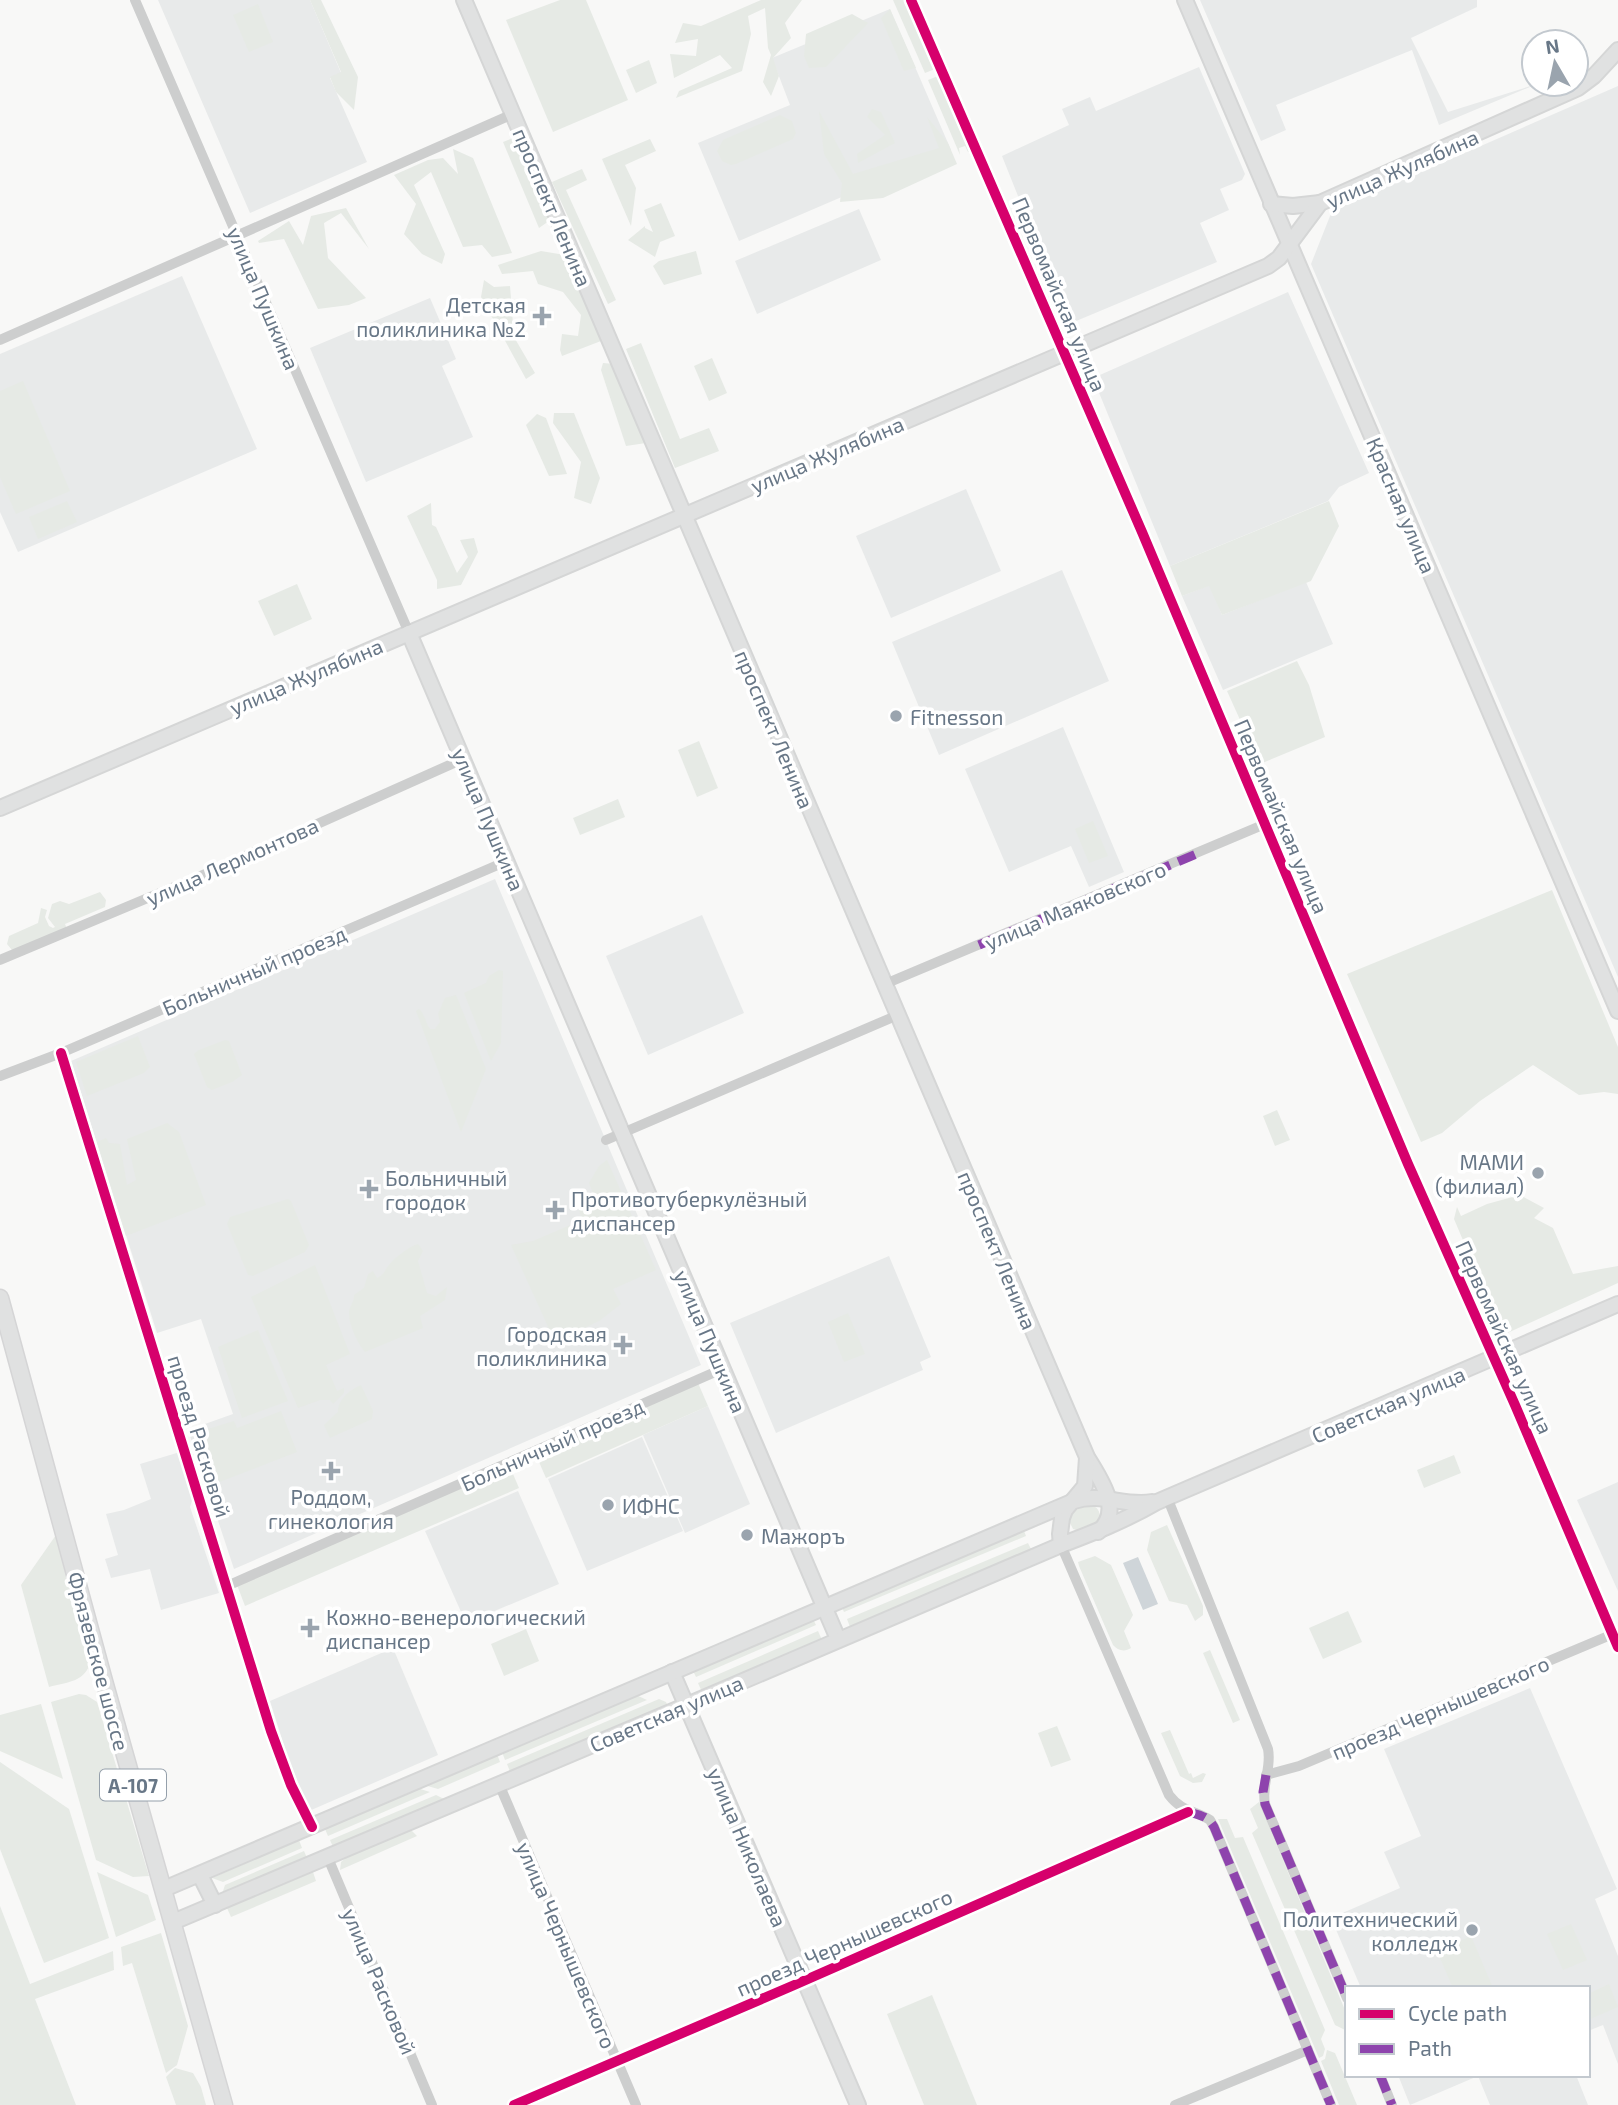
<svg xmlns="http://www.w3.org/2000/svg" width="1618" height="2105" font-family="'Exo 2',sans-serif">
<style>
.built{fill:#e8eaea}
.green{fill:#e6eae5}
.water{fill:#cfd5d9}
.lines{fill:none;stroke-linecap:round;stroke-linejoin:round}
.major-casing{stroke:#d5d6d6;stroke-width:18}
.highway-casing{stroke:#d5d5d6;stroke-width:19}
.minor{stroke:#cdcece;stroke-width:10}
.major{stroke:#e0e1e1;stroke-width:14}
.highway{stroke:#e0e1e1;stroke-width:16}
.quiet{stroke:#8e44ad;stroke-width:9;stroke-dasharray:18 9;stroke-linecap:butt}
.cycleway-casing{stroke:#fff;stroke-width:15}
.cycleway{stroke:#d6006c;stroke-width:10}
.poi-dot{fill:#9aa4ae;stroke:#fff;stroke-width:2.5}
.labels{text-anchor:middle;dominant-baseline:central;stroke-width:7;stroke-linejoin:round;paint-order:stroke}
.shield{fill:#fff;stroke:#95a0ab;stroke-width:2}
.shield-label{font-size:19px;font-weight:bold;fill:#687787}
.street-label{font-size:21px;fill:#687787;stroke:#fff}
.poi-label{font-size:21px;fill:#687787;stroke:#fff;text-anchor:start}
</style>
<rect width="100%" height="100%" fill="#f8f8f7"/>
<g class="built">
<path d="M158 0H310L341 73 330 78 367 162 250 213Z"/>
<path d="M1200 0H1477V7L1411 38 1448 112 1537 84 1439 125 1412 50 1276 105 1286 130 1261 141Z"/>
<path d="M890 9 951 150 739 241 698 143 790 105 772 58Z"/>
<path d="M1199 67 1245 174 1242 180 1220 189 1229 210 1200 223 1217 262 1069 324 1002 156 1069 125 1062 109 1090 97 1096 111Z"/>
<path d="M1618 86V977L1311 264 1332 211Z"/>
<path d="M859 209 881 260 757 314 735 261Z"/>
<path d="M182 276 257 449 18 552 0 512V354Z"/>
<path d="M1288 292 1369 473 1339 487 1328 501 1170 566 1093 378Z"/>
<path d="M430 298 456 359 442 366 473 437 366 482 310 348Z"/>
<path d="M966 489 1001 571 891 618 856 536Z"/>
<path d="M1062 570 1109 681 939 755 892 642Z"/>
<path d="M1306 582 1333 644 1223 690 1182 596 1210 585 1222 615Z"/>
<path d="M1063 727 1124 872 1089 887 1071 846 1009 872 965 769Z"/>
<path d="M495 879 701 1365 234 1569 188 1430 233 1414 201 1319 157 1333 71 1061Z"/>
<path d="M702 915 744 1013 648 1055 606 956Z"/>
<path d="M889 1256 931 1357 920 1362 923 1370 776 1433 730 1323Z"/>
<path d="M708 1406 750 1504 685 1533 643 1435Z"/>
<path d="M642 1437 683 1531 587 1571 548 1479Z"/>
<path d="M180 1452 194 1494 190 1507 219 1593 161 1610 150 1569 111 1578 105 1559 118 1555 106 1514 124 1510 151 1499 140 1464Z"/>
<path d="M1618 1482V1591L1577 1500Z"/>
<path d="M518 1491 559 1584 466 1623 425 1531Z"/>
<path d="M393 1648 438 1755 309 1811 286 1752 270 1701Z"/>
<path d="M1530 1688 1617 1889 1595 1899 1618 1956V2064L1603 2025 1588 2031V1988H1361L1331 1918 1400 1888 1384 1852 1421 1836 1384 1749Z"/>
<path d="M1398 2075H1576L1588 2105H1490L1478 2076 1410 2105Z"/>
</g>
<g class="green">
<path d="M310 0H321L358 77 354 110 336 92 330 77 341 72Z"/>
<path d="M560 0H586L628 100 553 132 506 20Z"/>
<path d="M761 0H802L785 23 791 38 773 58 779 76 771 96 763 82 771 55 768 48 765 8 748 16 751 34 742 71 676 98 679 91 732 68 720 55 674 78 670 54 696 56 698 39 675 43 683 23 701 26Z"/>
<path d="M893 0H905L935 69 925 73Z"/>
<path d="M258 4 273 42 249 52 233 15Z"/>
<path d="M890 9 916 68 904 71 881 18Z"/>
<path d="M852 14 868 23 826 67 809 68 804 56 806 34Z"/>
<path d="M649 60 657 83 636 93 626 70Z"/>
<path d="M938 76 970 151 968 152 965 146 959 148 960 155 928 80Z"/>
<path d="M872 109 881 112 895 143 858 163 857 154 885 135 867 117Z"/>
<path d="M819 111 853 174 939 148 927 117 948 143 957 164 883 198 840 202 842 183 824 154Z"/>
<path d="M780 115 792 121 796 133 793 139 736 164 731 165 722 161 717 151 723 140Z"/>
<path d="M513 138 549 221 539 228 503 142Z"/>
<path d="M650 139 656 151 625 165 636 188 631 226 602 159Z"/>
<path d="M453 149 473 158 512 253 492 257 482 245 463 247 431 172 414 185 445 254 442 264 422 254 404 234 416 204 394 175 428 160 443 158 458 174Z"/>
<path d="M582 169 587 180 566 190 616 300 608 304 552 182Z"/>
<path d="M661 203 675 236 660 242 655 257 628 240 645 226V228L653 232 644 210Z"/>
<path d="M346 208 369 249 341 213 324 223 328 258 366 298 349 305 318 309 284 239 259 243 258 241 289 221 303 245 311 216Z"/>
<path d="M541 251 565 255 601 341 562 356 560 350 562 334 578 336 581 315 563 292 538 284 533 271 502 274 498 265Z"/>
<path d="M696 251 702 274 664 285 653 266 659 261Z"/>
<path d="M484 280 494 287 510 286 514 337 535 373 526 379 481 297Z"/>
<path d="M641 343 680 439 709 428 719 451 675 468 626 349Z"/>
<path d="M712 358 727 393 709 401 694 366Z"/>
<path d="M603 363 614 364 646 443 626 446 601 370Z"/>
<path d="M23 381 70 491 16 514 0 477V391Z"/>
<path d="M554 413H574L600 478 591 504 574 498 581 462 553 423Z"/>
<path d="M537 414 546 418 567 474 549 476 526 425Z"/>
<path d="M67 501 77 522 38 539 29 517Z"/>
<path d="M1329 501 1339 526 1311 581 1222 615 1209 586 1182 596 1170 566Z"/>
<path d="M431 503 432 525 436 527 457 573 468 557 460 540 474 538 478 552 461 585 437 589V580L407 516Z"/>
<path d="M297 584 312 619 274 636 258 601Z"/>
<path d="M1297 661 1309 685 1325 737 1260 764 1227 691Z"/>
<path d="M699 741 718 788 697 797 678 750Z"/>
<path d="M618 799 625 817 580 835 573 818Z"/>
<path d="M1093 821 1108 856 1089 863 1075 829Z"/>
<path d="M1552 890 1618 1047V1094L1604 1092 1579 1095 1533 1065 1480 1101 1442 1133 1421 1142 1347 974Z"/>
<path d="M100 892 106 900 105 907 65 924 67 929 12 950 7 944 9 936 38 923 41 908 47 910 45 917 49 926 53 928 55 927 48 918 52 904 60 901 69 904Z"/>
<path d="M499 970 503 971 501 1043 491 1061 464 993 486 983 489 976Z"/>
<path d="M456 995 486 1069 461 1132 416 1011 419 1009C425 1014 425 1022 430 1029H435L440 1022 438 1014 445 998Z"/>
<path d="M138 1036 150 1067 144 1073 87 1096 76 1062Z"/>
<path d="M225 1040 229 1041 242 1075 232 1082 212 1090 207 1087 194 1054 199 1050Z"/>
<path d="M1277 1110 1290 1140 1275 1146 1263 1116Z"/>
<path d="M167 1123 179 1132 206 1205 126 1236 97 1142 106 1138 109 1143 120 1144 127 1185 136 1180 127 1139Z"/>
<path d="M607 1160 656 1270 613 1289 621 1304 599 1321 555 1342 511 1245 533 1241 582 1220 579 1210 596 1201 589 1183 599 1166Z"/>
<path d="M1520 1195 1544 1208 1534 1218 1553 1228 1573 1274 1618 1266V1283L1503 1335 1454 1219 1457 1207 1461 1216 1487 1204Z"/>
<path d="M288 1199 291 1201 309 1245 305 1252 253 1276 248 1275 227 1224 230 1217Z"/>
<path d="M418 1244 423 1251 418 1261 427 1293 436 1296 447 1287 445 1300 420 1316 423 1328 365 1352C357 1342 349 1326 349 1312 350 1305 354 1303 354 1295L364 1288 368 1274 373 1271 377 1278C384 1275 384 1271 389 1265 395 1258 409 1246 418 1244Z"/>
<path d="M315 1265 350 1354 326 1365 337 1391 344 1388V1393L333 1404 330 1400H320L298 1408 251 1297Z"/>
<path d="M848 1313 865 1354 844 1362 828 1322Z"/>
<path d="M258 1330 288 1401 242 1418 218 1347Z"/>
<path d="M698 1383 708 1406 546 1478 536 1455Z"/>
<path d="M361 1385 373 1411 372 1419 330 1438 324 1425 338 1412C338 1399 350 1390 361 1385Z"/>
<path d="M281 1411 297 1452 217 1483 198 1432 234 1421 237 1428Z"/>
<path d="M1454 1455 1461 1473 1424 1488 1417 1470Z"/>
<path d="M510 1467 519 1488 245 1606 237 1585Z"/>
<path d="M1087 1505C1099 1505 1102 1514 1098 1523L1080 1531 1073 1529 1069 1521 1070 1513Z"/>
<path d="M1167 1525 1203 1606V1615L1195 1621 1187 1605 1169 1601 1147 1550 1151 1532Z"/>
<path d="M1023 1528 1026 1536 844 1612 841 1605Z"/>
<path d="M56 1535 91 1660C86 1682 68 1682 49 1687L21 1585Z"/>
<path d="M1028 1543 1032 1551 850 1627 847 1619Z"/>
<path d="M1095 1556 1111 1565 1133 1615 1124 1631 1131 1648C1125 1652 1118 1651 1113 1645L1079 1566 1078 1562Z"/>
<path d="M1348 1611 1362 1642 1323 1659 1309 1628Z"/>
<path d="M812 1617 816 1625 696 1677 692 1669Z"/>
<path d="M526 1629 539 1661 504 1676 491 1644Z"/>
<path d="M818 1631 822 1640 702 1692 698 1683Z"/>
<path d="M1210 1650 1240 1720 1233 1723 1203 1653Z"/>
<path d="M79 1694 86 1695 97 1702 149 1876 133 1877 96 1860 51 1702Z"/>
<path d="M634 1694 647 1700 505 1760 502 1752Z"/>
<path d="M659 1699 666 1702 668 1706 511 1774 507 1764Z"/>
<path d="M41 1704 63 1779 0 1751V1715Z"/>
<path d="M1057 1726 1071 1760 1051 1767 1038 1733Z"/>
<path d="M1170 1730 1189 1774 1191 1773 1193 1778 1203 1773 1206 1774 1202 1782 1193 1783 1180 1776 1161 1733Z"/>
<path d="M497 1754 500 1762 438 1789 424 1785Z"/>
<path d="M0 1762 69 1809 109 1938 44 1963 0 1849Z"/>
<path d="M417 1788 430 1792 328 1836 325 1829Z"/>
<path d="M436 1795 446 1800 334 1849 330 1840Z"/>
<path d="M1259 1802 1347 2015V2031L1335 2025 1252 1833 1258 1828 1250 1809Z"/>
<path d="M1218 1819H1227L1235 1838 1243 1837 1325 2030 1321 2039 1325 2049 1323 2056 1319 2058Z"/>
<path d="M411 1830 417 1836 340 1870 341 1862 346 1858Z"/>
<path d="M299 1840 302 1848 223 1882 212 1878Z"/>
<path d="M304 1851 308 1860 221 1897 225 1885Z"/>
<path d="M97 1872 148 1895 156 1920 116 1937Z"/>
<path d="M313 1872 316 1881 231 1917 227 1908Z"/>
<path d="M0 1906 30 1984 113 1951 114 1970 35 1999 76 2105H0Z"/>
<path d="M1571 1924 1587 1960 1563 1970 1547 1934Z"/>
<path d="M161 1933 188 2026 177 2065 166 2073 132 1963 123 1966 121 1947Z"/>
<path d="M1471 1936 1493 1988H1453L1437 1951Z"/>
<path d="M1609 1984 1618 2007 1588 2020V1994Z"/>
<path d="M932 1995 977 2105H924L887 2014Z"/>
<path d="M1327 2050 1335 2053 1357 2105H1339L1321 2061 1325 2059Z"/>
<path d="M175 2068 193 2073 201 2087 206 2105H176L166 2077Z"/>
</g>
<path class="water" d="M1138 1557 1158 1604 1143 1610 1123 1563Z"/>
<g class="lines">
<g class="major-casing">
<g id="major">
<path d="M464 0 1087 1457C1100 1479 1124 1511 1098 1532"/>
<path d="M1185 0 1618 1011"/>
<path d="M1271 204 1293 206 1320 203"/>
<path d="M409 633 838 1639"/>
<path d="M0 808 1268 266 1279 258 1320 203 1578 88 1594 76 1618 50"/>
<path d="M1061 1545 1060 1534 1062 1518 1065 1510 1085 1486 1087 1458"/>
<path d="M672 1672 858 2105"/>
<path d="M200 1875 215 1905"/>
<path d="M164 1889 1074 1501C1101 1492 1125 1507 1152 1502"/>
<path d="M173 1922 687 1705 1061 1545C1095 1532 1126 1520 1157 1502L1618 1304"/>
</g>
</g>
<g class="highway-casing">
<path id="highway" d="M0 1298 104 1681 224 2105"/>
</g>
<g class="minor">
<path d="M135 0 409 633"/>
<path d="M911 0 1142 532 1408 1164 1515 1405 1618 1647"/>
<path d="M0 340 513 114"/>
<path d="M0 960 205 874 463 759"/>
<path d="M885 984 1265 824"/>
<path d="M61 1053 271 1731 291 1785 312 1827"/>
<path d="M0 1076 61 1053 507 861"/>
<path d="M606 1140 898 1015"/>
<path d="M1167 1497 1268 1749C1272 1769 1261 1783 1265 1804L1347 1998"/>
<path d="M1061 1545 1169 1795C1182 1812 1194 1810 1210 1820L1214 1827 1331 2105"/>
<path d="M227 1586 722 1369"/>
<path d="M1266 1775 1299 1766 1613 1634"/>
<path d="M499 1784 636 2105"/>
<path d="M328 1858 432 2105"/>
<path d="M1380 2075 1392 2105"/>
<path d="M514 2105 792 1986 1188 1812"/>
<path d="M1175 2105 1308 2050"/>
</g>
<use href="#major" class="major"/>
<use href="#highway" class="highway"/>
<g class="quiet">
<path d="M979 945 1199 853"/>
<path d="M1266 1775 1263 1792 1265 1804 1347 1998"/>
<path d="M1188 1812C1200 1815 1208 1816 1214 1827L1331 2105"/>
<path d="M1380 2075 1392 2105"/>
</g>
<g class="cycleway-casing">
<g id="cycleway">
<path d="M911 0 1142 532 1408 1164 1515 1405 1618 1647"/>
<path d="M61 1053 271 1731 291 1785 312 1827"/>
<path d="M514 2105 792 1986 1188 1812"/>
</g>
</g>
<use href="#cycleway" class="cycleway"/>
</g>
<g class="poi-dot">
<path d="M538.5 305.5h7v7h7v7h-7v7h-7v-7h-7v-7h7z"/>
<circle cx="896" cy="716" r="7"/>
<circle cx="1538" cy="1173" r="7"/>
<path d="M365.5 1178.5h7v7h7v7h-7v7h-7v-7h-7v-7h7z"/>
<path d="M551.5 1199.5h7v7h7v7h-7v7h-7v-7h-7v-7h7z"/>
<path d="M619.5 1334.5h7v7h7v7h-7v7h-7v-7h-7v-7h7z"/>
<path d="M327.5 1460.5h7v7h7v7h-7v7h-7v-7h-7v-7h7z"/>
<circle cx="608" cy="1505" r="7"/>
<circle cx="747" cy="1535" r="7"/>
<path d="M306.5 1617.5h7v7h7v7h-7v7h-7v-7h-7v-7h7z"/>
<circle cx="1472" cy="1930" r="7"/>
</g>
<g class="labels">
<rect class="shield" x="100" y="1769.5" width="66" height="31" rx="5"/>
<g class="shield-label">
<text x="133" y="1785">А-107</text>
</g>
<g class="street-label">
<text transform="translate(1402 168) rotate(-24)">улица Жулябина</text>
<text transform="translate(553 207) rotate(67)">проспект Ленина</text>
<text transform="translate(1060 294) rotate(67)">Первомайская улица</text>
<text transform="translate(264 298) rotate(67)">улица Пушкина</text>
<text transform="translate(827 454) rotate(-23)">улица Жулябина</text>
<text transform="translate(1402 505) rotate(67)">Красная улица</text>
<text transform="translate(306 676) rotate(-23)">улица Жулябина</text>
<text transform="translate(775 729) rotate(67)">проспект Ленина</text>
<text transform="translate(1282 816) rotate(67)">Первомайская улица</text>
<text transform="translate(489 819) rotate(67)">улица Пушкина</text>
<text transform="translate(232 861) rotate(-24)">улица Лермонтова</text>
<text transform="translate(1075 905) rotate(-23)">улица Маяковского</text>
<text transform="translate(254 970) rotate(-23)">Больничный проезд</text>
<text transform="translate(998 1250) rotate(67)">проспект Ленина</text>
<text transform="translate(1505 1337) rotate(66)">Первомайская улица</text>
<text transform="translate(711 1341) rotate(67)">улица Пушкина</text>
<text transform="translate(1388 1404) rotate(-23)">Советская улица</text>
<text transform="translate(200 1436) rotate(73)">проезд Расковой</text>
<text transform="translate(552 1444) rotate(-24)">Больничный проезд</text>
<text transform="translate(99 1661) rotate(75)">Фрязевское шоссе</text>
<text transform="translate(1440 1707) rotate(-23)">проезд Чернышевского</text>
<text transform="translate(666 1713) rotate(-23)">Советская улица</text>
<text transform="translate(748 1847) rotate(67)">улица Николаева</text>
<text transform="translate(844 1942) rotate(-24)">проезд Чернышевского</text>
<text transform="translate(567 1945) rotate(67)">улица Чернышевского</text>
<text transform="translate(380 1981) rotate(67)">улица Расковой</text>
</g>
<g class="poi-label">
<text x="526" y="304" text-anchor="end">Детская<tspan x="526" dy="24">поликлиника №2</tspan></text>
<text x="910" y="716">Fitnesson</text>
<text x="1524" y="1161" text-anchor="end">МАМИ<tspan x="1524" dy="24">(филиал)</tspan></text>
<text x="385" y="1177">Больничный<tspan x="385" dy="24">городок</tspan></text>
<text x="571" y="1198">Противотуберкулёзный<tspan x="571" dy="24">диспансер</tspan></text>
<text x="607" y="1333" text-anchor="end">Городская<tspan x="607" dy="24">поликлиника</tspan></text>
<text x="331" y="1496" text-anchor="middle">Роддом,<tspan x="331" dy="24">гинекология</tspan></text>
<text x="622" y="1505">ИФНС</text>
<text x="761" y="1535">Мажоръ</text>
<text x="326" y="1616">Кожно-венерологический<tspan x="326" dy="24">диспансер</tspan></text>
<text x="1458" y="1918" text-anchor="end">Политехнический<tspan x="1458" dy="24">колледж</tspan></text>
</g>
</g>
<rect x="1345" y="1986" width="245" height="91" fill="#ffffff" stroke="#c3c9cf" stroke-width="2"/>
<rect x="1359" y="2009" width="35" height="10" fill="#d6006c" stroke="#c3c9cf" stroke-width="2"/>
<text x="1408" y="2021" font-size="21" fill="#687787">Cycle path</text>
<rect x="1359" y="2044" width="35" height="10" fill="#8e44ad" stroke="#c3c9cf" stroke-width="2"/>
<text x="1408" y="2056" font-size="21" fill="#687787">Path</text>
<g transform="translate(1555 63) rotate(351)"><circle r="33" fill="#ffffff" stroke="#c3c9cf" stroke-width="2"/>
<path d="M0-5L12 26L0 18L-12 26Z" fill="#9aa4ae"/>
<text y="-10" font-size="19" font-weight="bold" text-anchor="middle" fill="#687787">N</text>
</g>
</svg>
